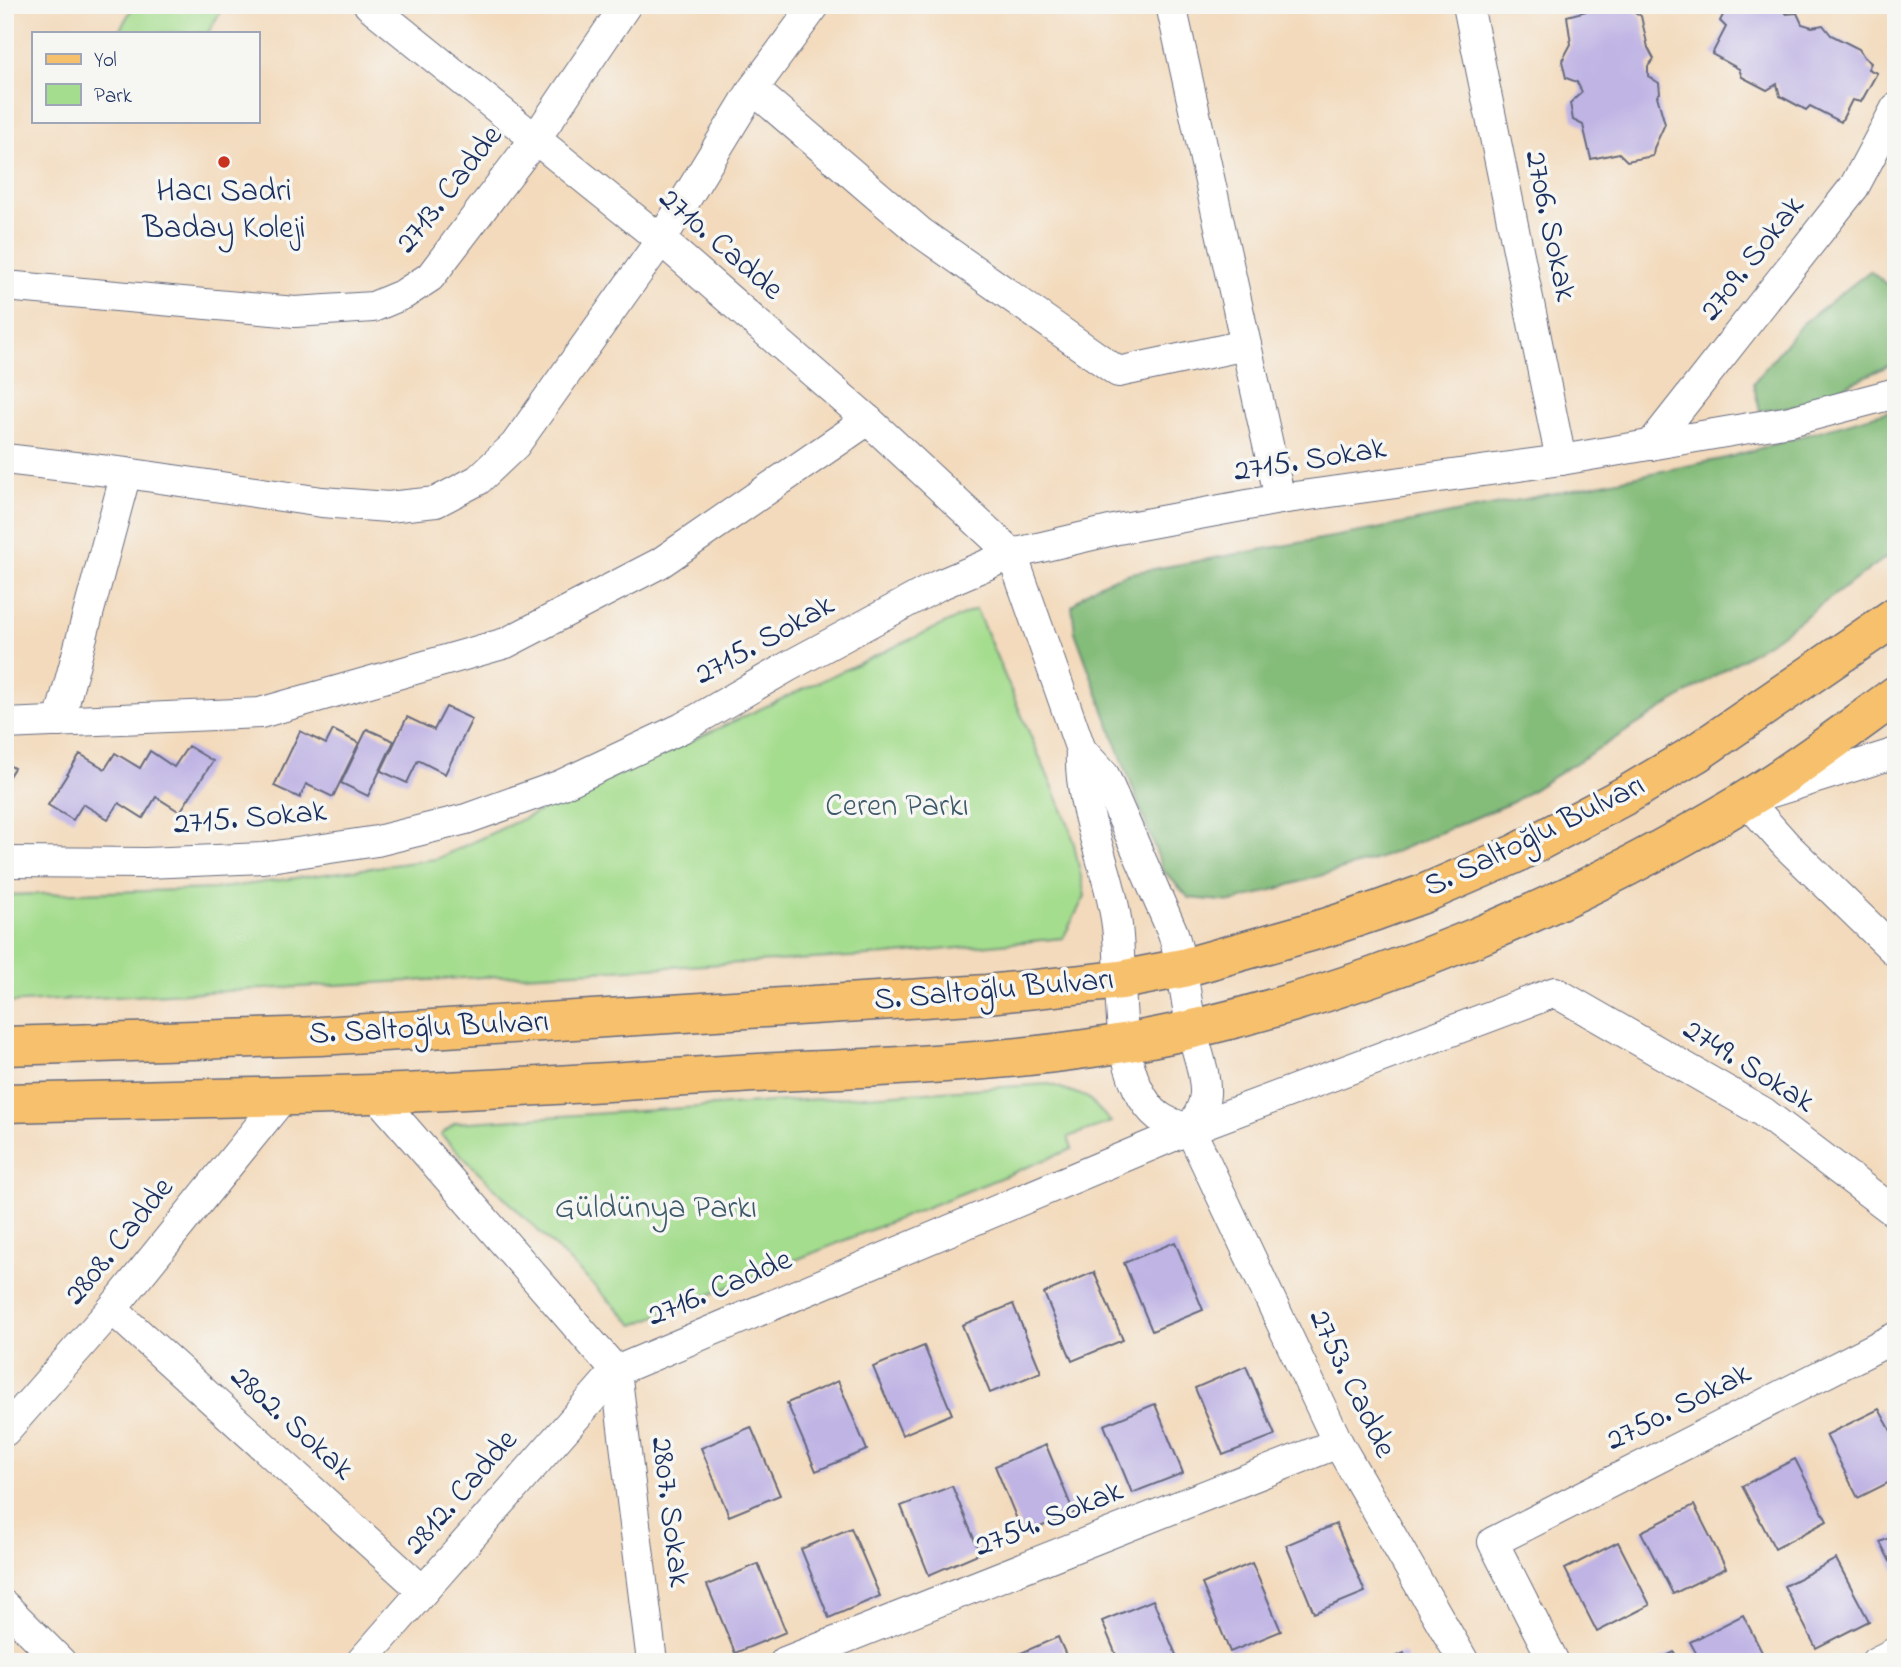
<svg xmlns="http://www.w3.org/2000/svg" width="1901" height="1667" font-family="'Indie Flower',sans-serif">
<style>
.green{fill:#a5dd8e;stroke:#608676;stroke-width:2}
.forest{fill:#84bc79;stroke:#50766c;stroke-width:2}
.building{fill:#bfb4e4}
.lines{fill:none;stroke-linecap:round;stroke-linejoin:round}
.street-casing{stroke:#676b7f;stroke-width:32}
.primary-casing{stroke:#676b7f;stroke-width:41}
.street{stroke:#fff;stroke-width:30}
.primary{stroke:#f7c06c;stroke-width:38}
.poi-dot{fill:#c8321e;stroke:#f6f6f2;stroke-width:2.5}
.labels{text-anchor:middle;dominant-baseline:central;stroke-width:7;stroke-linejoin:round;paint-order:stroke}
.street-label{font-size:32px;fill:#1b2f5e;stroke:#f6f6f2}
.poi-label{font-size:32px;fill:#1b2f5e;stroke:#f6f6f2}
.park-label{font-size:32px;fill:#3e5a6a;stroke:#f6f6f2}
</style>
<rect width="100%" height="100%" fill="#f6f6f2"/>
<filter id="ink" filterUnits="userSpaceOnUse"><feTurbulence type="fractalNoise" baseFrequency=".0143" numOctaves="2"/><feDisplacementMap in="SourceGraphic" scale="14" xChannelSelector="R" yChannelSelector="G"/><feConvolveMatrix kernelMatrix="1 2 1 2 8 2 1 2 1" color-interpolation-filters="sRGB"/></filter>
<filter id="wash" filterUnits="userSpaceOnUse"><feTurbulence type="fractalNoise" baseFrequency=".00686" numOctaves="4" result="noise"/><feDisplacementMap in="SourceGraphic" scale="28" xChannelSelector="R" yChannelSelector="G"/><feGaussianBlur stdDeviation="1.57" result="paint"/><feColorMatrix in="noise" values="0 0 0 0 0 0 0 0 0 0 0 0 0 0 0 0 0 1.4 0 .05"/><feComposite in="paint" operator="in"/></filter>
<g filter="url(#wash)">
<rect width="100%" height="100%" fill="#f3dabc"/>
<g class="green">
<path d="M134 5H224L208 33H118Z"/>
<path d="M976 609 1071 830 1085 896 1063 938 887 955 5 1003V895L214 889 436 859Z"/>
<path d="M1049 1084 1087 1097 1111 1122 1068 1137 1072 1149 634 1325 441 1135 455 1123Z"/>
</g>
<g class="forest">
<path d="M1870 271 1896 292V362L1805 405 1760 411 1753 383 1802 324Z"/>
<path d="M1896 409V550L1777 637 1513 802 1380 858 1232 902 1189 898 1163 870 1075 632 1072 606C1090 586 1106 580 1131 573L1377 529 1726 458Z"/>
</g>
<g id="blocks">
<g class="building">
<path d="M1594 5H1635V12L1641 16 1648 48 1654 59 1648 66V76L1659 83 1660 93 1657 96 1665 124 1654 148 1653 156 1627 161 1619 153 1591 159 1583 125 1573 120 1570 103 1582 92 1577 82 1566 78 1562 61 1571 44 1567 16 1594 9Z"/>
<path d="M1728 5H1775L1787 14 1797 13 1802 24 1812 27 1823 25 1831 35 1859 49 1864 57 1871 63 1868 69 1877 73 1861 102 1852 100 1841 122 1810 106 1806 110 1780 96 1777 84 1767 90 1742 77 1739 69 1712 54 1726 27 1720 21Z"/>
<path d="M446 707 472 719 445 774 418 760 407 783 381 771 407 717 434 730Z"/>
<path d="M367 729 394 741 368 796 341 783Z"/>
<path d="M333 730 359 743 333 797 306 784 300 798 274 786 300 731 326 744Z"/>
<path d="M188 746 213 761 180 812 156 797 143 818 119 803 108 819 83 804 73 820 48 805 80 754 105 769 115 753 140 768 150 751 174 767Z"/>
<path d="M5 763 14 768 5 782Z"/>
<path d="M1175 1242 1203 1310 1152 1331 1124 1263Z"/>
<path d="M1094 1272 1123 1340 1072 1361 1044 1293Z"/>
<path d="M1013 1304 1041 1372 990 1393 962 1325Z"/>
<path d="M924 1346 952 1414 902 1435 873 1367Z"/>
<path d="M1246 1366 1275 1435 1223 1455 1195 1388Z"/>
<path d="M838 1381 867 1450 816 1471 787 1403Z"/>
<path d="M1155 1404 1183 1473 1132 1493 1104 1425Z"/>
<path d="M1879 1409 1896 1440V1479L1858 1498 1826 1435Z"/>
<path d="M751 1427 780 1495 729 1516 701 1448Z"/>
<path d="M1046 1445 1074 1513 1023 1534 995 1466Z"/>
<path d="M1795 1459 1827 1521 1775 1549 1742 1486Z"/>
<path d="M952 1486 980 1553 929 1575 901 1506Z"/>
<path d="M1694 1505 1726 1568 1673 1594 1641 1532Z"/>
<path d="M1336 1524 1365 1592 1314 1613 1286 1545Z"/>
<path d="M851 1528 880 1596 829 1618 801 1549Z"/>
<path d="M1896 1535V1573L1880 1542Z"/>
<path d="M1618 1542 1650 1605 1597 1632 1565 1569Z"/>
<path d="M1836 1559 1869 1621 1816 1648 1784 1586Z"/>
<path d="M1252 1563 1281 1631 1230 1652 1202 1584Z"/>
<path d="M758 1564 786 1632 735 1653 707 1585Z"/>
<path d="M1153 1600 1179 1662H1119L1102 1621Z"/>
<path d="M1743 1615 1767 1662H1701L1690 1642Z"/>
<path d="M1058 1637 1069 1662H1009L1007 1659Z"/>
<path d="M1674 1652 1679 1662H1654Z"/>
<path d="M1404 1653 1407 1662H1382Z"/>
</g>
</g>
</g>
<g filter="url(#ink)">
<use href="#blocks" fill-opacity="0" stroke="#676b7f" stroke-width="2"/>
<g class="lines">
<g class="street-casing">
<g id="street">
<path d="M369 5 661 240 868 420 1012 554 1081 750C1078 810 1110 867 1117 926 1123 977 1115 1042 1138 1089 1151 1115 1162 1122 1190 1129"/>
<path d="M815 5 753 89 920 232 1118 372 1246 345"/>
<path d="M1171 5 1280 499"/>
<path d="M1468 5 1561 460"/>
<path d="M5 286 295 312 373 307 404 294 430 277 536 138 626 5"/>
<path d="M1651 445 1854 187 1896 108"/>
<path d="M5 459 126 473 322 502 388 507 436 502 478 480 515 445 661 240 753 89"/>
<path d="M59 722 126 473"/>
<path d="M5 724 260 713 506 643 660 563 868 420"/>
<path d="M1081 750 1104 775 1173 933C1183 965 1185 997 1192 1030 1196 1051 1206 1072 1205 1094 1204 1107 1197 1119 1190 1129"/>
<path d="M1896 753 1746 800 1787 846 1896 952"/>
<path d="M5 862 146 863 263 858 377 841 466 819 561 785 682 728 789 666 939 585 1012 554 1118 529 1280 499 1561 460 1790 421 1896 393"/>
<path d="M375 1094 616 1371 1190 1129 1555 992 1763 1112 1896 1213"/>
<path d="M1190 1129 1338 1443 1464 1662"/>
<path d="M112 1309 423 1591"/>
<path d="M616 1371 652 1662"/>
<path d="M5 1431 112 1309 285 1095"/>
<path d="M5 1606 61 1662"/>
<path d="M361 1662 616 1371"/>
<path d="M785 1662 1338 1443"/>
<path d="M1554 1662 1493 1542 1896 1337"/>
<path d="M1876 1662 1896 1652"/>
</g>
</g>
<g class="primary-casing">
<g id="primary">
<path d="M5 1046 320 1036 987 994 1121 980 1183 968 1328 927 1376 911 1423 894 1515 854 1628 794 1695 754 1896 616"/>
<path d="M5 1103C128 1099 250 1098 372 1094 495 1090 617 1081 739 1074 891 1066 1044 1064 1193 1029 1385 984 1572 905 1741 803 1795 770 1845 732 1896 695"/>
</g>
</g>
<use href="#street" class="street"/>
<use href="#primary" class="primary"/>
</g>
</g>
<circle class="poi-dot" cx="224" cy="162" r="7"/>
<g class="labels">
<g class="street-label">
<text transform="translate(450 190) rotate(-52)">2713. Cadde</text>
<text transform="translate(1549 226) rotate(78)">2706. Sokak</text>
<text transform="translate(720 245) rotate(41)">2710. Cadde</text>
<text transform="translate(1753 259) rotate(-52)">2709. Sokak</text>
<text transform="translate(1310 461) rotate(-9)">2715. Sokak</text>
<text transform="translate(765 641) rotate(-29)">2715. Sokak</text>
<text transform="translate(250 819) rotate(-5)">2715. Sokak</text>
<text transform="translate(1535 837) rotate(-26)">S. Saltoğlu Bulvarı</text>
<text transform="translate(994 991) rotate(-5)">S. Saltoğlu Bulvarı</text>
<text transform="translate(429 1029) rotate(-3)">S. Saltoğlu Bulvarı</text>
<text transform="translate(1748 1067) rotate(32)">2749. Sokak</text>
<text transform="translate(120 1242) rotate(-51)">2808. Cadde</text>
<text transform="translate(720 1289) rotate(-23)">2716. Cadde</text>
<text transform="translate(1351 1384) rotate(64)">2753. Cadde</text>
<text transform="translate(1679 1408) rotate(-27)">2750. Sokak</text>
<text transform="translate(291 1424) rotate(42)">2802. Sokak</text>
<text transform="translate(462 1493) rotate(-49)">2812. Cadde</text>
<text transform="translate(669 1512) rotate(83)">2807. Sokak</text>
<text transform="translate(1049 1520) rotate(-22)">2754. Sokak</text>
</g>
<g class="poi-label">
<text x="224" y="192">Hacı Sadri<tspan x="224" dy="37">Baday Koleji</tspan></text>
</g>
<g class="park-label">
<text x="897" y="807">Ceren Parkı</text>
<text x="656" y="1209">Güldünya Parkı</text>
</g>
</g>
<rect width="1901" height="1667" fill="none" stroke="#f6f6f2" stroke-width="28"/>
<rect x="32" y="32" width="228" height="91" fill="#f6f6f2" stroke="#9ea6b7" stroke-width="2"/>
<rect x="46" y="54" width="35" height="10" fill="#f7c06c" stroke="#9ea6b7" stroke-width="2"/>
<text x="94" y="66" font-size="21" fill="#1b2f5e">Yol</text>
<rect x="46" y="84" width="35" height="21" fill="#a5dd8e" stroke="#9ea6b7" stroke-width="2"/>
<text x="94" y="102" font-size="21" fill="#1b2f5e">Park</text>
</svg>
